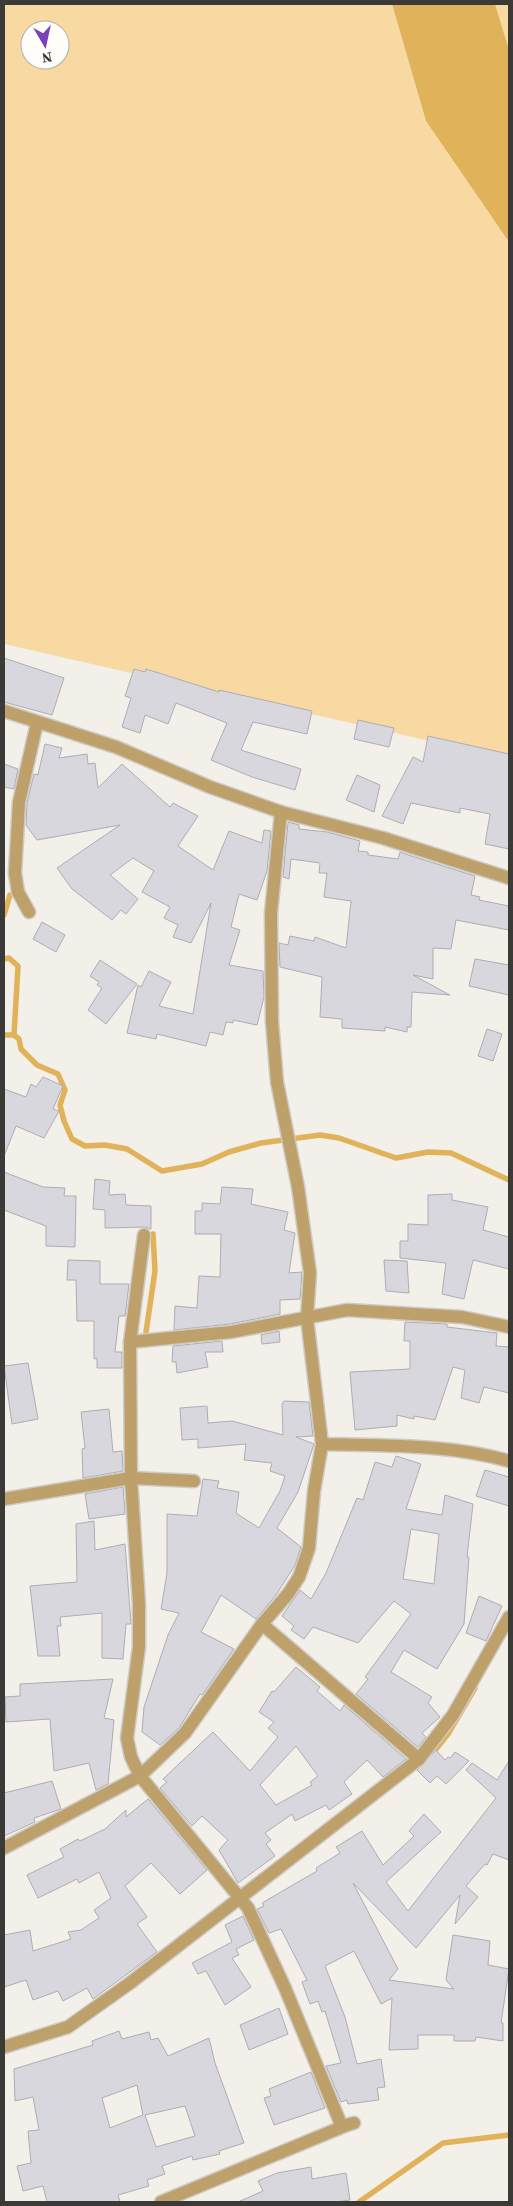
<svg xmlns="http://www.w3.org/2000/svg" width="513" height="2206" font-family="'Source Serif 4',serif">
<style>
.green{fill:#f8d9a2;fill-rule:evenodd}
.water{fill:#e0b25a}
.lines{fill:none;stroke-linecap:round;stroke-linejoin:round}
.stream{stroke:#e0b25a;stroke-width:5.5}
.building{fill:#d9d7de;stroke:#afacb3;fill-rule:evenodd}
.minor-casing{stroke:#cecbc5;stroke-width:15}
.minor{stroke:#bea06a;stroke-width:12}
</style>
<rect width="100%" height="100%" fill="#f3efe9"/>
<g class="green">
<path d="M4 4H392L426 121 509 242V759L4 644ZM30 30H60V60H30Z"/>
<path d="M495 4H509V50Z"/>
</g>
<path class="water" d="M392 4H495L509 50V242L426 121Z"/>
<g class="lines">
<g class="stream">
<path d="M4 915 10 895"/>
<path d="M4 959 9 958 18 966 14 1035"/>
<path d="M4 1035H14L19 1039 21 1049 37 1065 58 1074 65 1090 60 1105 64 1121 72 1139 85 1146 105 1145 127 1149 162 1171 202 1164 229 1152 261 1143 320 1135 339 1138 396 1158 428 1152 451 1153 509 1180"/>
<path d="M146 1332 155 1271 153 1234"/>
<path d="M428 1759 448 1734 475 1688"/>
<path d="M359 2202 443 2143 509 2135"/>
</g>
</g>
<g class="building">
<path d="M4 658 64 678 52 715 4 702Z"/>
<path d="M134 669 145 672 146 669 219 692V690L312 711 307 734 253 722 241 750 301 769 295 790 252 777 211 760 227 723 176 703 168 724 145 715 140 733 122 727 131 698 125 696Z"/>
<path d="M358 720 394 728 389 747 354 739Z"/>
<path d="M428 736 509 754V849L485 844 490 814 460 808V813L411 803 403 824 382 816 413 757 423 762Z"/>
<path d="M45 744 62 748 59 758 87 754 88 764 95 763 98 788 122 764 170 807 173 803 198 816 178 846 213 870 229 831 262 843 264 830 271 831 267 871 257 900 239 894 231 927 240 930 229 965 263 971 264 997 257 1025 233 1020V1023L226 1022 223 1035 210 1032 206 1046 157 1034 156 1039 127 1033 138 985 141 987 149 971 171 982 159 1006 193 1014 211 903 191 943 173 937 178 925 164 918 170 907 142 892 154 871 133 858 110 875 138 899 126 914 121 910 112 920 72 889 57 868 120 825 37 840 26 825 27 803 34 774 38 775Z"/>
<path d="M4 764 18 769 14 789 4 787Z"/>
<path d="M357 775 380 785 374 812 346 800Z"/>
<path d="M288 822 299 825V829L327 832 360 841 358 851 368 852V855L398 859 400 852 402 853 475 876 471 895 480 897 479 900 509 906V930L456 920 451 949 433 948V979L413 975 450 995 412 992 411 1027H407V1032L385 1027V1031L342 1028V1019L320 1017 322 977 280 967 279 943 288 945 290 936 314 941 315 937 346 948 351 901 324 897 327 873H319L320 863 291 859 289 879 283 877Z"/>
<path d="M42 922 65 935 56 952 33 939Z"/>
<path d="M475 959 509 965V995L469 986Z"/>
<path d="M100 960 137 984 106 1024 88 1010 102 988 97 985 99 982 90 976Z"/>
<path d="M487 1029 502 1034 493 1061 478 1056Z"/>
<path d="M43 1077 63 1086 53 1109 59 1111 44 1138 16 1126 4 1156V1089L26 1097 31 1084 36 1087Z"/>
<path d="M4 1172 43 1187 65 1188 64 1196H76L75 1247 46 1246V1226L4 1210Z"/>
<path d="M95 1179 110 1181 109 1195 125 1194 126 1205 151 1206V1229L145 1227 105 1228V1210L93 1209Z"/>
<path d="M222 1187 253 1189 251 1204 288 1212 284 1230 295 1233 289 1273 302 1272 300 1299 280 1300V1314L230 1324 174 1330 175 1306 197 1308 199 1276 220 1277 221 1234H195V1211H202V1203L220 1204Z"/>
<path d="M452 1194V1200L488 1207 483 1230 509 1237V1269L473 1260 464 1299 442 1294 446 1263 400 1258V1241H408V1224L428 1225V1195Z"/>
<path d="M68 1260 100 1261V1284H129L125 1316H119L115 1352H122V1368H97V1358L94 1359V1321H77L76 1280H67Z"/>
<path d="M384 1260 407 1261 409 1293 386 1291Z"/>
<path d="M405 1322 447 1324V1327L497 1333 496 1346 509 1347V1393L484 1387 479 1403 461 1398 465 1370 453 1367 435 1420 414 1416V1419L397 1415V1426L355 1430 350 1372 410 1369V1341H404Z"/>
<path d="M279 1331 280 1342 262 1344 261 1335Z"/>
<path d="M222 1341 223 1352H205L208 1367 177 1373 176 1362H172L173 1346Z"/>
<path d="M28 1363 38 1419 12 1424 4 1366Z"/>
<path d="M284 1401 309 1402 313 1436 296 1437 314 1444 298 1492 277 1528 301 1547 295 1565 276 1595 256 1619 221 1595 201 1632 234 1649 202 1695 200 1694 179 1728 160 1745 142 1732 144 1707 168 1635 179 1613 161 1609 167 1573V1514L197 1516 203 1479 219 1481 217 1488 239 1492 236 1513 259 1528 280 1491 285 1476 270 1471 272 1463 244 1460 246 1444 198 1448V1439L182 1440 180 1408 207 1406 208 1423 232 1421 283 1435 282 1404Z"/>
<path d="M109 1409 113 1452 122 1451 123 1471 83 1478 82 1449 85 1448 81 1412Z"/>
<path d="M396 1456 421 1464 406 1509 442 1515 445 1495 473 1504 467 1557H469L464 1624 437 1669 404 1650 391 1672 432 1697 428 1703 440 1717 422 1733 426 1737 418 1747 356 1694 368 1679 365 1677 411 1614 394 1601 358 1643 313 1627 304 1639 291 1630 294 1626 282 1616 300 1590 311 1599 326 1573 357 1498 363 1500 375 1462 392 1467ZM411 1529 439 1534 434 1584 403 1579Z"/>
<path d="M485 1470 509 1477V1506L476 1496Z"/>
<path d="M123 1487 125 1514 89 1519 85 1494Z"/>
<path d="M94 1521 95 1550 125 1544 131 1624H126L123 1659 102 1658V1613L60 1617 61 1626H57L60 1656H38L30 1586 77 1582 76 1524Z"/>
<path d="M479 1596 502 1606 486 1641 466 1633Z"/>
<path d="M296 1667 320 1687 317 1691 340 1711 344 1705 406 1759 383 1777 367 1760 344 1782 352 1794 329 1810 326 1805 295 1821 292 1814 265 1833 271 1840 266 1844 275 1856 238 1883 219 1850 228 1840 202 1816 192 1826 160 1788 167 1782 163 1779 213 1732 250 1771 278 1737 268 1728 274 1722 259 1712 272 1691 274 1692ZM296 1746 318 1776 310 1782 312 1785 276 1805 260 1785Z"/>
<path d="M113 1679 104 1718 114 1720 108 1784 96 1790 89 1763 54 1771 50 1719 6 1722 5 1697 20 1696V1684Z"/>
<path d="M436 1750 445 1760 448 1757 450 1758 455 1752 469 1761 446 1784 437 1776 430 1783 417 1770Z"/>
<path d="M509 1761V1860L493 1854 487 1865 485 1864 466 1886 478 1897 455 1924 460 1895 416 1948 353 1883 398 1969 389 1980 454 1989 446 1980 453 1935 490 1941 488 1965 509 1969 501 2023H503V2041L476 2037 475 2041H454V2035H418V2049L389 2050 392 1998 381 2004 354 1951 325 1966 345 2017 357 2064 381 2059 385 2087 377 2088 379 2100 348 2104 347 2100 341 2102 326 2066 341 2063 325 2011 322 2012 318 2001 310 2004 302 1982 307 1980 281 1929 269 1933 257 1909 264 1906 262 1903 317 1871 316 1868 340 1853 336 1847 362 1831 383 1865 414 1836 409 1831 424 1814 441 1832 386 1882 408 1911 496 1798 466 1770 472 1763 497 1780Z"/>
<path d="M52 1781 61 1809 34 1818 35 1822 4 1836V1793Z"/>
<path d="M148 1799 207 1870 180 1894 151 1863 125 1886 147 1917 137 1924 157 1952 93 1999 87 1988 63 2001 58 1991 33 2000 26 1980 4 1987V1935L30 1930 33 1951 71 1939 68 1932 81 1930 99 1918 94 1910 111 1898 99 1872 79 1883 77 1879 38 1898 27 1875 64 1857 60 1849 78 1839 80 1841 105 1829 126 1810V1817Z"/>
<path d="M243 1916 254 1940 236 1949 239 1955 232 1958 251 1987 225 2005 206 1971 198 1974 192 1963 232 1942 225 1925Z"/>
<path d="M279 2008 288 2034 249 2050 240 2025Z"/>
<path d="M119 2031 122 2039 149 2032 151 2040 158 2038 168 2056 209 2038 215 2063 244 2143 219 2151 220 2154 193 2160 192 2156 162 2166 165 2174 147 2180 149 2186 118 2195 120 2202H47L43 2186 23 2191 17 2166 31 2163 28 2131 39 2130 33 2097 15 2101 14 2069 93 2045 92 2041ZM137 2085 143 2115 110 2128 102 2098ZM185 2106 195 2136 156 2147 145 2115Z"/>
<path d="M311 2072 325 2108 274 2125 264 2098 271 2096 269 2089Z"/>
<path d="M311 2167 312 2179 346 2173 350 2200 335 2202H238L263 2191 258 2181 277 2173Z"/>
</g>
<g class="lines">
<g class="minor-casing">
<g id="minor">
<path d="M4 711 116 747 210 787 281 812 383 838 509 878"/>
<path d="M29 912 18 892 15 873 19 802 37 723"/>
<path d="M144 1235 130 1342 131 1478 139 1604V1647L127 1738 131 1757 140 1776 248 1908 285 1988 340 2122 339 2127 354 2123"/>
<path d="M130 1342 231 1332 347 1310 462 1317 509 1327"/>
<path d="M322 1444C385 1446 449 1444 509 1461"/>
<path d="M4 1499 131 1478 194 1481"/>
<path d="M262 1624 419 1759"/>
<path d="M4 1848 140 1776 185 1733 262 1624 288 1594 299 1577 309 1548 314 1491 322 1444 307 1318 310 1273 298 1187 277 1082 272 1022 271 913 281 812"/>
<path d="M4 2047 68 2027 130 1983 419 1759 453 1715 509 1617"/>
<path d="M161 2202 347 2125"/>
</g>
</g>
<use href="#minor" class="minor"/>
</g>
<rect width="513" height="2206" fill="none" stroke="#3b3a37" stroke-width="10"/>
<g transform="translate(45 45) rotate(171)"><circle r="24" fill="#fffdfa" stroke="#b1afac"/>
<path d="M0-4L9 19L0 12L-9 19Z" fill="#7942b9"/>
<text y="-8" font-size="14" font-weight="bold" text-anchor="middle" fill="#3b3a37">N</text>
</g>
</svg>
